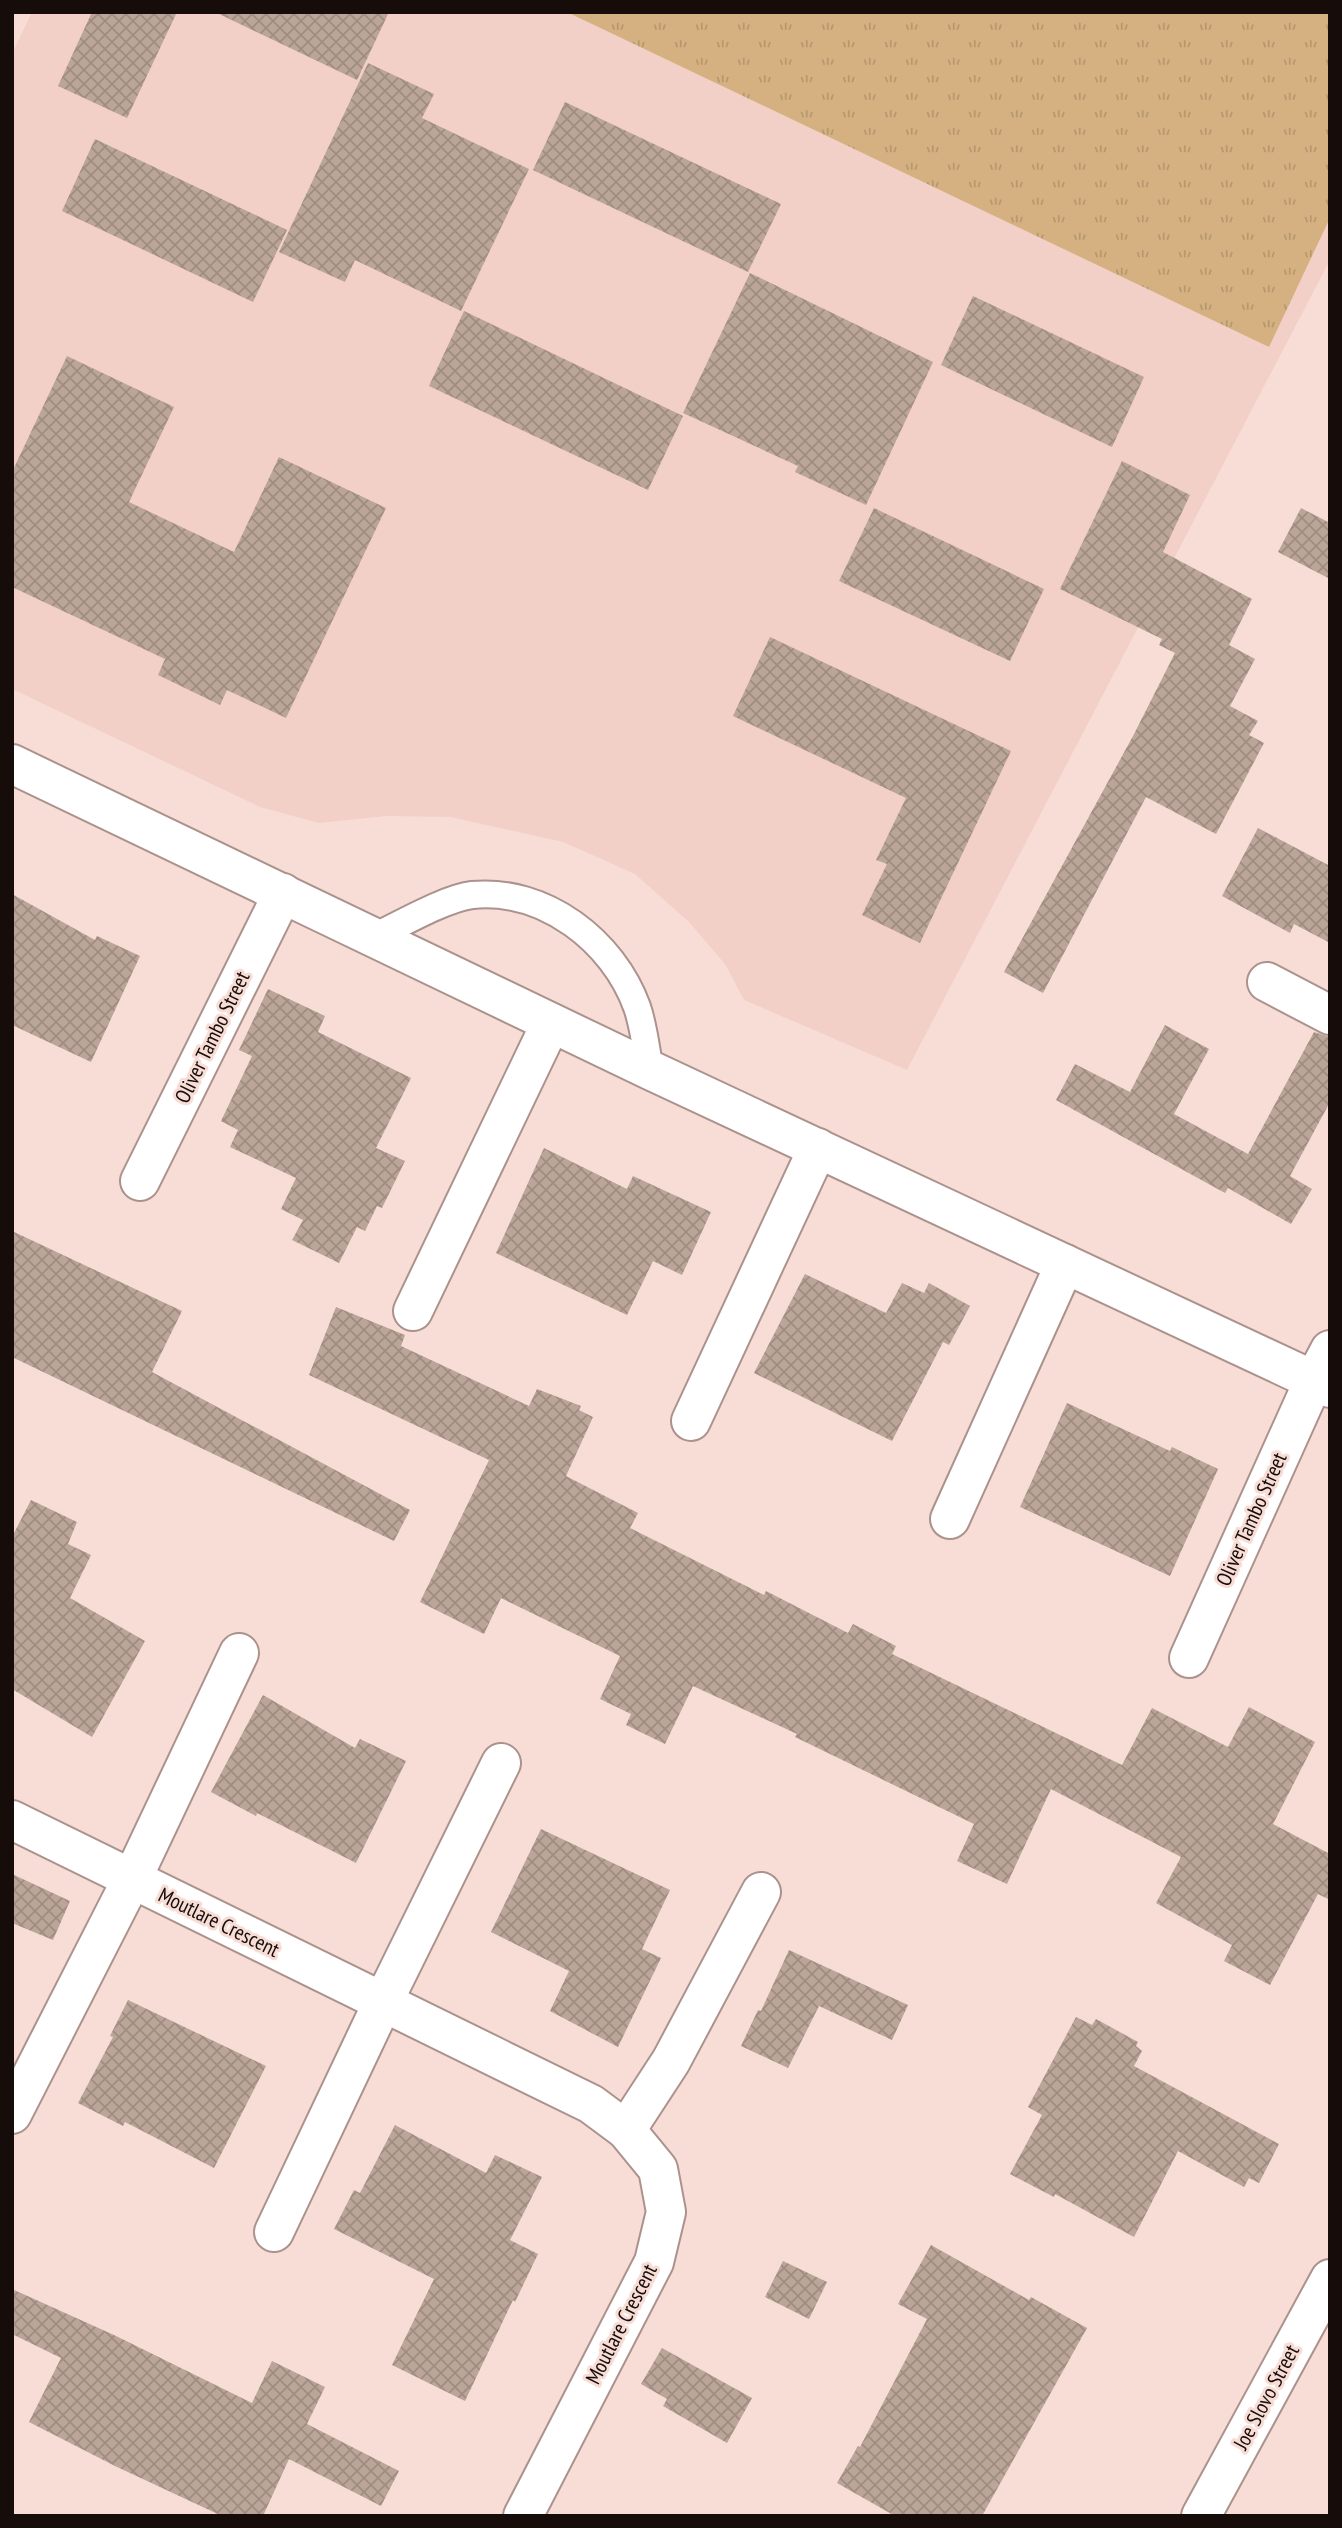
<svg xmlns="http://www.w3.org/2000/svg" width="1342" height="2528" font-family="'PT Sans Narrow',sans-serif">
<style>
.built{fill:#f3d0c7}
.grass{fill:url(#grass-tufts)}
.building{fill:url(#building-cross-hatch)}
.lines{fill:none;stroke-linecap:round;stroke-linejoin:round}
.service-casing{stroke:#ab928c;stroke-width:30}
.minor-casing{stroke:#ab928c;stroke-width:42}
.service{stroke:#fff;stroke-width:26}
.minor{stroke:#fff;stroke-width:38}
.labels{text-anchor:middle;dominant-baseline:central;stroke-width:6;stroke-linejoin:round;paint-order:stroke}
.street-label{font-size:21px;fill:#160d0b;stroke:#f8ddd6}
</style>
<defs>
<pattern id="grass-tufts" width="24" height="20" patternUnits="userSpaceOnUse" patternTransform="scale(1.75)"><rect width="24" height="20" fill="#d5b181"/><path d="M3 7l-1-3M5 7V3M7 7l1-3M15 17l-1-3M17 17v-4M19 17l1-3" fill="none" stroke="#b6976e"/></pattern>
<pattern id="building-cross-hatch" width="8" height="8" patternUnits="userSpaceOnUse" patternTransform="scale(1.75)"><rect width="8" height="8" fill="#baa598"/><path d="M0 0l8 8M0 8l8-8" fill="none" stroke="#9f8d82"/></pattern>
</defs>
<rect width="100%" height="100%" fill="#f8ddd6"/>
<path class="built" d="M32 12H1330V260L907 1070 744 1000 725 964 689 922 635 874 563 842 450 817 387 816 319 823 260 807 12 689V54Z"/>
<path class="grass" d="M572 12H1330V218L1269 347 571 14Z"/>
<g class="building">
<path d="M92 12H177L127 118 58 86Z"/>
<path d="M215 12H389L357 80Z"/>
<path d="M368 63 434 94 422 118 529 169 461 311 355 260 345 282 279 252Z"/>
<path d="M565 102 781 204 748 272 533 170Z"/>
<path d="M95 139 287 230 253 302 62 211Z"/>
<path d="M750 273 933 362 866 505 795 472 798 466 683 413Z"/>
<path d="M973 296 1144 377 1112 447 941 365Z"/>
<path d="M464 311 683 416 648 490 429 386Z"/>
<path d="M67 356 174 407 129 502 234 552 279 457 386 508 286 718 227 690 220 705 158 675 165 659 12 587V472Z"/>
<path d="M1122 461 1190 495 1163 552 1252 599 1229 645 1255 659 1230 706 1258 721 1249 735 1264 743 1216 834 1146 797 1043 993 1004 972 1133 736 1175 653 1159 645 1162 639 1060 589Z"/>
<path d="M874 508 1044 589 1010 661 839 581Z"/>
<path d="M1301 508 1330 523V579L1278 552Z"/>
<path d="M770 637 1011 751 920 943 862 915 887 864 876 860 906 798 733 716Z"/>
<path d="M1258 828 1330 866V943L1294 924 1290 933 1222 896Z"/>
<path d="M12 894 95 940 97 936 140 956 91 1062 12 1025Z"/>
<path d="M268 989 325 1016 318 1032 411 1078 376 1148 405 1161 382 1208 377 1206 365 1231 357 1227 339 1263 292 1240 303 1220 281 1209 296 1178 230 1147 238 1130 221 1121 252 1056 239 1050Z"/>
<path d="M1165 1025 1209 1049 1174 1114 1248 1154 1314 1032 1330 1037V1102L1290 1176 1312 1189 1291 1224 1228 1188 1225 1193 1056 1100 1075 1064 1130 1092Z"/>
<path d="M544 1148 627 1189 633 1176 711 1212 682 1275 653 1261 627 1315 496 1253Z"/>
<path d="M12 1231 182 1311 152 1372 410 1510 394 1541 12 1357Z"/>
<path d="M805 1274 886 1313 902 1283 924 1293 929 1283 970 1306 949 1345 943 1342 892 1441 754 1373Z"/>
<path d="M336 1307 405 1335 401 1346 529 1406 537 1389 581 1406 579 1410 593 1417 566 1476 638 1513 630 1528 764 1595 766 1591 848 1633 853 1624 896 1646 892 1654 1122 1765 1152 1708 1228 1747 1249 1707 1315 1742 1273 1824 1330 1854V1900L1318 1894 1270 1985 1224 1961 1232 1945 1156 1903 1181 1857 1051 1789 1007 1884 957 1861 974 1824 795 1737 797 1734 693 1686 665 1744 626 1725 631 1714 600 1699 620 1656 501 1598 484 1634 420 1602 489 1460 309 1375Z"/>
<path d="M1067 1403 1170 1451 1172 1447 1218 1469 1170 1576 1020 1507Z"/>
<path d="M31 1500 77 1522 68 1544 91 1555 70 1598 145 1641 92 1737 12 1689V1537Z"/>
<path d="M263 1695 355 1748 360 1739 406 1761 356 1863 257 1813 256 1816 211 1792Z"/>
<path d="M541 1829 670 1890 642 1949 661 1958 618 2047 550 2011 569 1971 491 1932Z"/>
<path d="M12 1874 70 1901 53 1940 12 1923Z"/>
<path d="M789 1950 908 2005 892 2040 819 2006 788 2068 741 2046 758 2010 761 2011Z"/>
<path d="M128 2000 266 2066 214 2168 125 2122 123 2126 78 2103 113 2037 110 2036Z"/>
<path d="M1076 2017 1092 2025 1096 2019 1138 2042 1136 2046 1142 2051 1134 2066 1279 2144 1259 2183 1249 2178 1244 2187 1178 2151 1134 2237 1055 2194 1054 2197 1010 2174 1042 2115 1028 2107Z"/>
<path d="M395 2125 486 2173 495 2155 542 2177 510 2240 538 2254 515 2302 513 2300 465 2401 392 2365 434 2279 334 2229 354 2190 360 2193Z"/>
<path d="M931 2245 1029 2300 1031 2297 1087 2328 982 2516H895L837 2483 858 2446 860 2447 927 2319 898 2304Z"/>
<path d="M783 2261 827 2282 809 2319 765 2297Z"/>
<path d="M12 2289 114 2335 252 2403 272 2361 325 2387 307 2424 399 2471 381 2506 289 2459 263 2516H222L115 2466 29 2422 61 2358 12 2334Z"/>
<path d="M662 2348 752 2398 727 2443 663 2406 667 2399 641 2384Z"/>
</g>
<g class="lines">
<g class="service-casing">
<path id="service" d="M374 937C399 925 446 898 472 895 545 888 613 941 637 1007 644 1027 646 1050 650 1070"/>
</g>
<g class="minor-casing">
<g id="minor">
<path d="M12 764 650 1070 1330 1388"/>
<path d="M1267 982 1330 1015"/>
<path d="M140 1181 283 893"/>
<path d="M413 1311 551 1023"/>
<path d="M691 1421 818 1148"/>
<path d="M950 1519 1065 1264"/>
<path d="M1189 1658 1314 1380 1330 1350"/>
<path d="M12 1820 591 2104 626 2130 658 2169 666 2212 654 2262 523 2516"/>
<path d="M12 2114 132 1879 239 1653"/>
<path d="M626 2130 671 2061 761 1892"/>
<path d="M274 2232 383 2002 501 1763"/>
<path d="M1201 2516 1330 2279"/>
</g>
</g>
<use href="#service" class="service"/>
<use href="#minor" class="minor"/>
</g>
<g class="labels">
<g class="street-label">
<text transform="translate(212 1037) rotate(-64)">Oliver Tambo Street</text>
<text transform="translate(1251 1519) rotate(-66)">Oliver Tambo Street</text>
<text transform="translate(219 1922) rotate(26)">Moutlare Crescent</text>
<text transform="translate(621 2324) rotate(-63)">Moutlare Crescent</text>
<text transform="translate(1266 2397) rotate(-62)">Joe Slovo Street</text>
</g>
</g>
<rect width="1342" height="2528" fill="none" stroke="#160d0b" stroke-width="28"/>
</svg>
